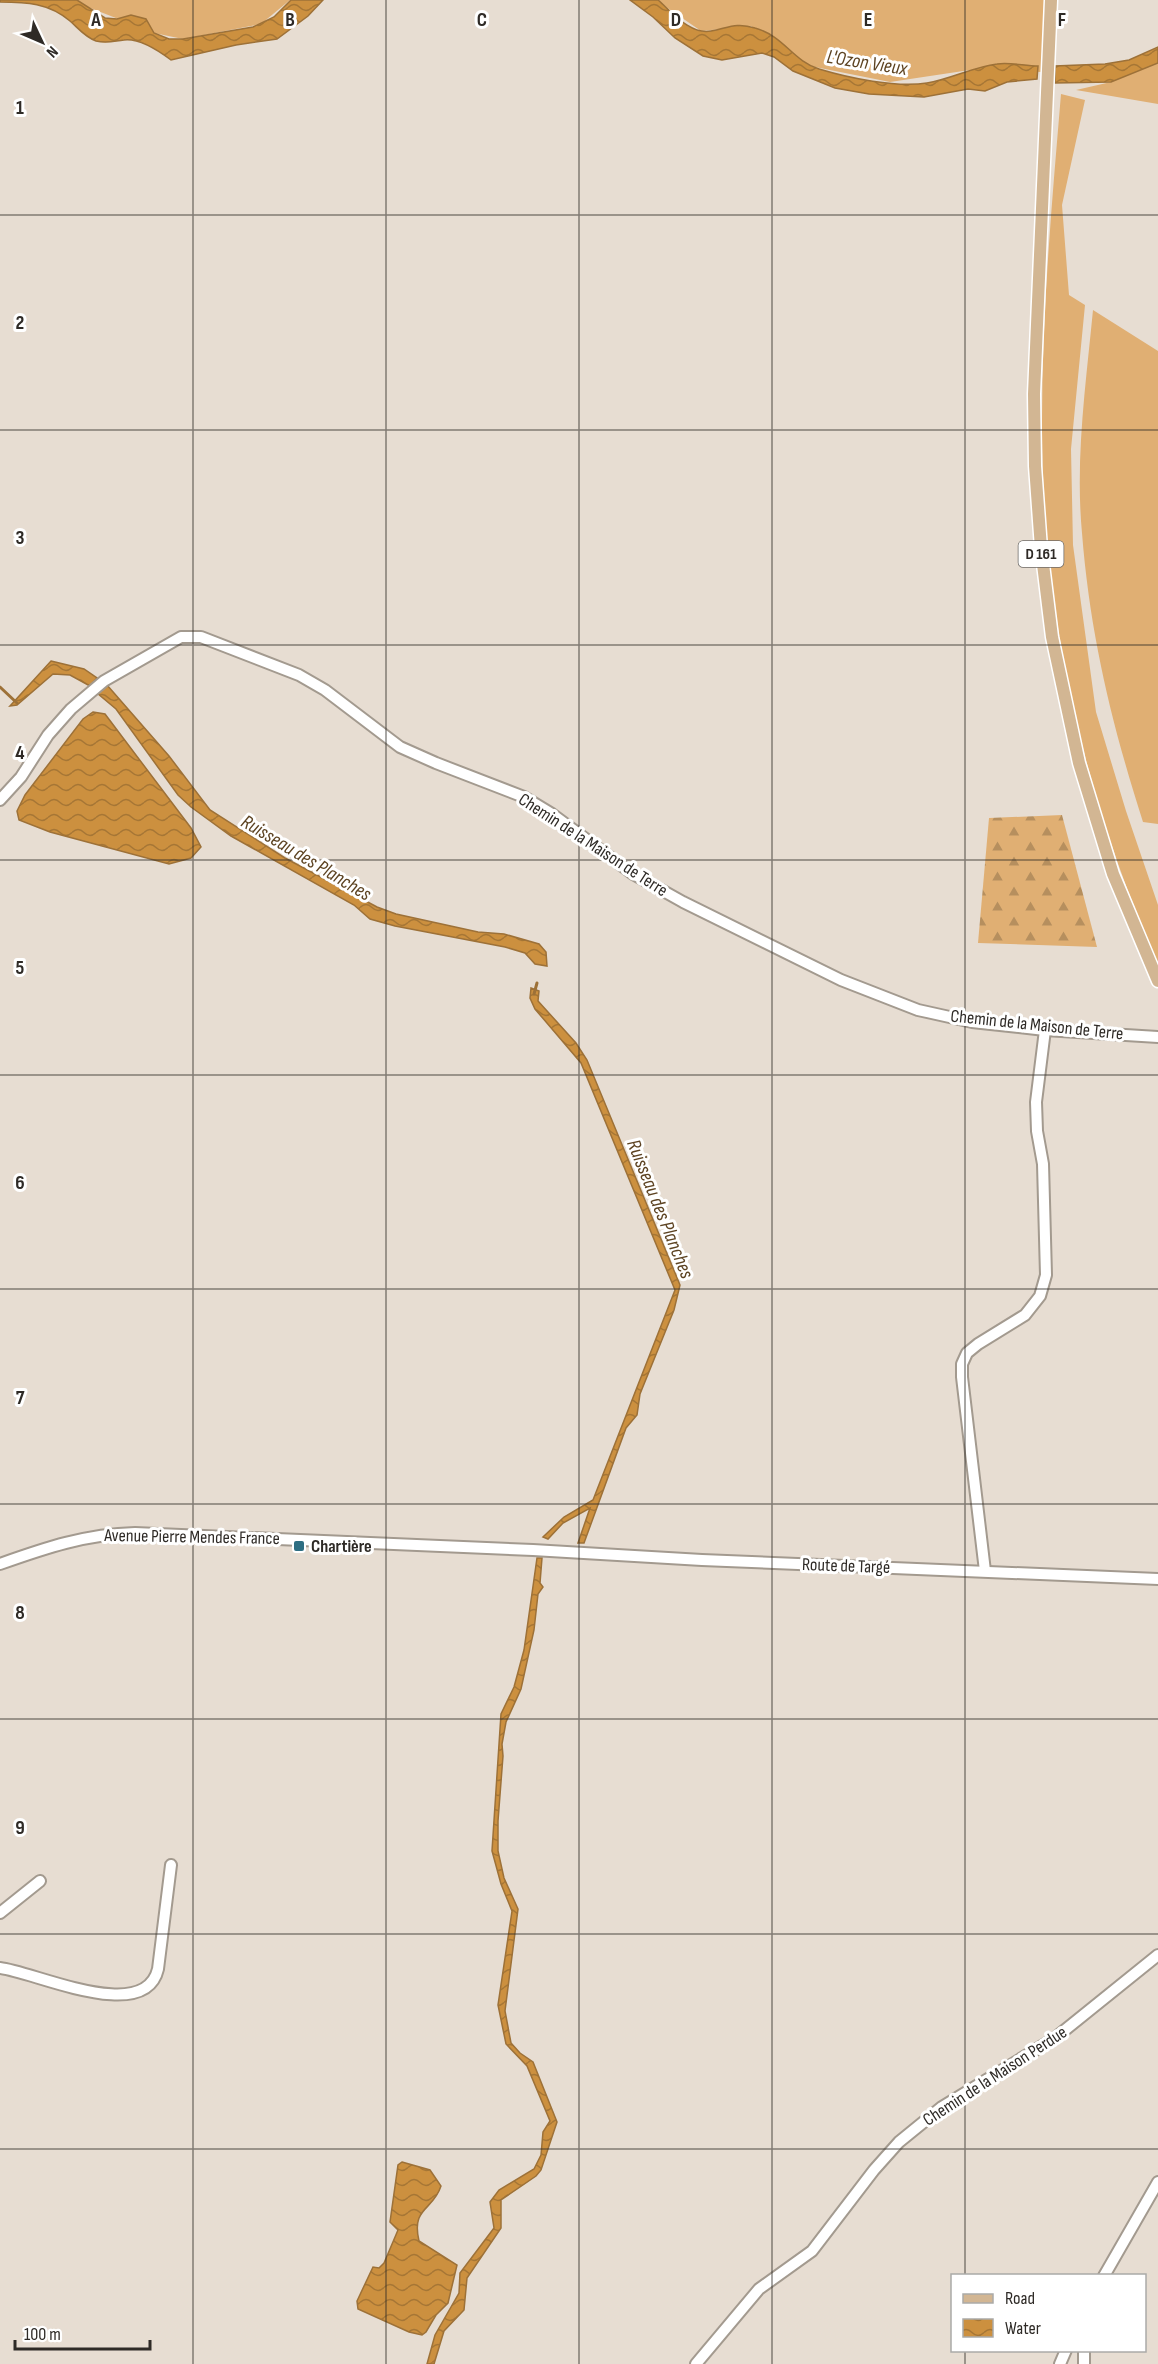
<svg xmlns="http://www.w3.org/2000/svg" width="1158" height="2364" font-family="'Sofia Sans Condensed',sans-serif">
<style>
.grass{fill:#e0af73}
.forest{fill:url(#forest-firs)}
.water{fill:url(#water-waves);stroke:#9d7138;stroke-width:1.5}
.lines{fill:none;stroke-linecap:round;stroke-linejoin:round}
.stream{stroke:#9d7138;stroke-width:3}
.minor-casing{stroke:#a39a8f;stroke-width:14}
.major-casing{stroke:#fff;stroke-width:15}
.minor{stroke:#fff;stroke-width:10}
.major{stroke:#d2b693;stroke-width:12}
.grid{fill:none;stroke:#2e2a26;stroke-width:1.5;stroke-opacity:0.55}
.poi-dot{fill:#2e6e82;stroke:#fff;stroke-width:2}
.labels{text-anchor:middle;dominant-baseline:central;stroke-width:6;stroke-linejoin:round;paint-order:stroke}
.shield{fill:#fff;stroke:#6d6a67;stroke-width:1.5}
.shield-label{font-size:16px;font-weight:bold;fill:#2e2a26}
.street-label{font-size:18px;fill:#2e2a26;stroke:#fff}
.poi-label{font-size:18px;font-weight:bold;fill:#2e2a26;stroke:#fff;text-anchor:start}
.water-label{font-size:20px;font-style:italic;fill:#5d4322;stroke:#fff}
.grid-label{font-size:20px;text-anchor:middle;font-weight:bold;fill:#2e2a26;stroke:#fff;stroke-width:6;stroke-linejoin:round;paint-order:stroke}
</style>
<defs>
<pattern id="forest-firs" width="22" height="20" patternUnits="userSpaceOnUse" patternTransform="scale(1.5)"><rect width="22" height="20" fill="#e0af73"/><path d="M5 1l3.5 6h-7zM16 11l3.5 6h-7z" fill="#b68f5e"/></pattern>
<pattern id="water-waves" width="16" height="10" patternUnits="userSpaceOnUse" patternTransform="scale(1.5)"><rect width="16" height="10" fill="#cc903f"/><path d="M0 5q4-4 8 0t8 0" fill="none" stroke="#a67635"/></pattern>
</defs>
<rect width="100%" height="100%" fill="#e7ddd2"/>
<g class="grass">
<path d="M70 0H290L261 24 183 39 154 33Z"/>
<path d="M656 0H1044L1043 72 970 70 890 82 810 66 751 26 701 31Z"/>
<path d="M1158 62V104L1076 90 1111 82Z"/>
<path d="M1061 94 1085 100 1062 205 1069 295 1085 305 1071 449 1073 545 1096 712 1126 811 1158 905V963C1082 795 1041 605 1042 420 1042 311 1052 202 1061 94Z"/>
<path d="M1093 310 1158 351V824L1143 822C1112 725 1090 635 1082 533 1075 459 1086 383 1093 310Z"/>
</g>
<path class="forest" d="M1062 815 1097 947 978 943 989 818Z"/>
<g class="water">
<path d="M0 0H77L105 18 117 19 131 15 146 19 154 33 169 39H183L253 27 274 17 291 0H323L308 16 277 39 236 45 171 60C159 51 140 38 124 40 114 41 107 44 96 41 85 37 79 29 70 21 49 3 26 2 0 2Z"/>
<path d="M630 0H658C672 12 690 35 711 31 728 28 736 22 755 28 784 36 793 61 819 69 849 78 896 88 927 83 951 79 973 67 997 64 1010 62 1025 66 1038 66L1037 79 1007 82 985 91 968 89 924 97 869 94 835 88 793 71 774 57 762 53 722 60 703 56 675 38 653 17Z"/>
<path d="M1158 47V63L1111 82 1055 83V66L1105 64 1129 60Z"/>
<path d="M51 661 84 669 97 678 90 686 70 675 53 674 17 705 10 706Z"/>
<path d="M107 685 169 756 210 810 285 858 377 907 396 914 478 932 504 934 539 944 546 952 547 966 535 964 525 953 505 947 395 926 370 919 354 905 231 836 191 807 178 795 116 709 97 693Z"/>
<path d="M93 712 105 714 191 828 201 847 191 858 169 864 50 832 19 820 17 811 25 795 83 719Z"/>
<path d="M531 988 539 991 538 1001 576 1043 587 1060 680 1285 674 1310 640 1394 637 1415 626 1428 584 1543H578L590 1508 563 1523 548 1539 543 1537 564 1517 593 1500 675 1290 581 1063 535 1009 530 998Z"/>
<path d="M537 1558H542L540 1583 543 1587 538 1594 534 1630 521 1689 506 1722 502 1744 503 1756 498 1821V1851L504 1878 518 1909 505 2011 511 2043 520 2053 533 2062 557 2122 541 2170 536 2176 501 2200V2228L467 2278 464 2310 444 2331 434 2364H427L435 2335 459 2293 460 2273 494 2228 490 2202 499 2190 534 2169 541 2155 543 2132 550 2121 527 2066 506 2044 498 2005 512 1911 501 1884 492 1851 501 1714 514 1687 524 1650Z"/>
<path d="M402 2162 430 2170 441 2186C433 2211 411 2207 419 2241L457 2265 448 2303 436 2315 426 2332 422 2335 409 2332 358 2309 357 2301 373 2267 379 2268 384 2263 398 2230 390 2222 398 2165Z"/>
</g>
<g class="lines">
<g class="stream">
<path d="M0 687 17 703"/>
<path d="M534 994 537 983"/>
</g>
<g class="minor-casing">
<g id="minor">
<path d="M0 800 21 777 48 735 71 709 104 681 181 637H201L299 675 325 690 400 747 436 763 524 797 552 814 633 874 683 902 841 980 918 1010 972 1022 1045 1030 1158 1037"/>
<path d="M0 1564C45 1548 86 1534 135 1533L533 1550 702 1560 1158 1579"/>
<path d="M985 1571 962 1377V1364L967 1353 978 1344 1025 1315 1040 1296 1046 1275 1043 1164 1037 1131 1036 1102 1045 1030"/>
<path d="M0 1913 40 1881"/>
<path d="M0 1968C35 1972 145 2025 158 1969L171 1865"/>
<path d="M1104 2276 1158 2182"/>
<path d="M696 2364 759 2289 812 2251 874 2170 899 2142 942 2107 1055 2038 1158 1955"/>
<path d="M1060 2364 1066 2350"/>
<path d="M1084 2364V2350"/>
</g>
</g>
<g class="major-casing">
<path id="major" d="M1051 0 1034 394 1035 466 1041 548 1052 637 1079 763 1113 874 1158 981"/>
</g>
<use href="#minor" class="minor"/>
<use href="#major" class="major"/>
</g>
<path class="grid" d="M193 0V2364M386 0V2364M579 0V2364M772 0V2364M965 0V2276M0 215H1158M0 430H1158M0 645H1158M0 860H1158M0 1075H1158M0 1289H1158M0 1504H1158M0 1719H1158M0 1934H1158M0 2149H1158M965 2350V2364"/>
<rect class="poi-dot" x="293" y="1540" width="12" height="12" rx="3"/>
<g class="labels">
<rect class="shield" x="1018.5" y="541" width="45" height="26" rx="4.5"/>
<g class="shield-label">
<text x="1041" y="554">D 161</text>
</g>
<g class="street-label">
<text transform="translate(593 845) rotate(33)">Chemin de la Maison de Terre</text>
<text transform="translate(1037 1025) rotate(6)">Chemin de la Maison de Terre</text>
<text transform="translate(192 1537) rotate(1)">Avenue Pierre Mendes France</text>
<text transform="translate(846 1566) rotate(2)">Route de Targé</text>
<text transform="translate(995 2076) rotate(-33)">Chemin de la Maison Perdue</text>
</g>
<g class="poi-label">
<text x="311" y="1546">Chartière</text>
</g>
<g class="water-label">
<text transform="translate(867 63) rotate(9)">L'Ozon Vieux</text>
<text transform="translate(306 858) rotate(31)">Ruisseau des Planches</text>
<text transform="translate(660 1209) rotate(68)">Ruisseau des Planches</text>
</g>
</g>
<g class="grid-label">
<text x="96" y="26">A</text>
<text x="290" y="26">B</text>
<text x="482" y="26">C</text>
<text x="676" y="26">D</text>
<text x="868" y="26">E</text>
<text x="1062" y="26">F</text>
<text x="20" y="114">1</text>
<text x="20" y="329">2</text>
<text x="20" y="544">3</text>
<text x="20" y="759">4</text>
<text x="20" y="974">5</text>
<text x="20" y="1189">6</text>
<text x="20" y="1404">7</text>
<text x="20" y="1619">8</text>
<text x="20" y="1834">9</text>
</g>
<rect x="951" y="2274" width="195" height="78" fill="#ffffff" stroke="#abaaa8" stroke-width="1.5"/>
<rect x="963" y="2294" width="30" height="9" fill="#d2b693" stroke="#abaaa8" stroke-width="1.5"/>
<text x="1005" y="2304" font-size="18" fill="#2e2a26">Road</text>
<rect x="963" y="2319" width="30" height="18" fill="url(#water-waves)" stroke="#abaaa8" stroke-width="1.5"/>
<text x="1005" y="2334" font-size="18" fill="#2e2a26">Water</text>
<g transform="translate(42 42) rotate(134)" stroke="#ffffff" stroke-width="4.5" paint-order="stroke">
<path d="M0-4.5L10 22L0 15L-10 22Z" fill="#2e2a26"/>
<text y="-9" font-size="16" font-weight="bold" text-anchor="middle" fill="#2e2a26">N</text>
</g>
<path d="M15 2340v9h135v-9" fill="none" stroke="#2e2a26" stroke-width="3"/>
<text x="24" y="2340" font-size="18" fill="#2e2a26" stroke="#ffffff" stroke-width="4.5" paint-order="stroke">100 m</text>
</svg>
